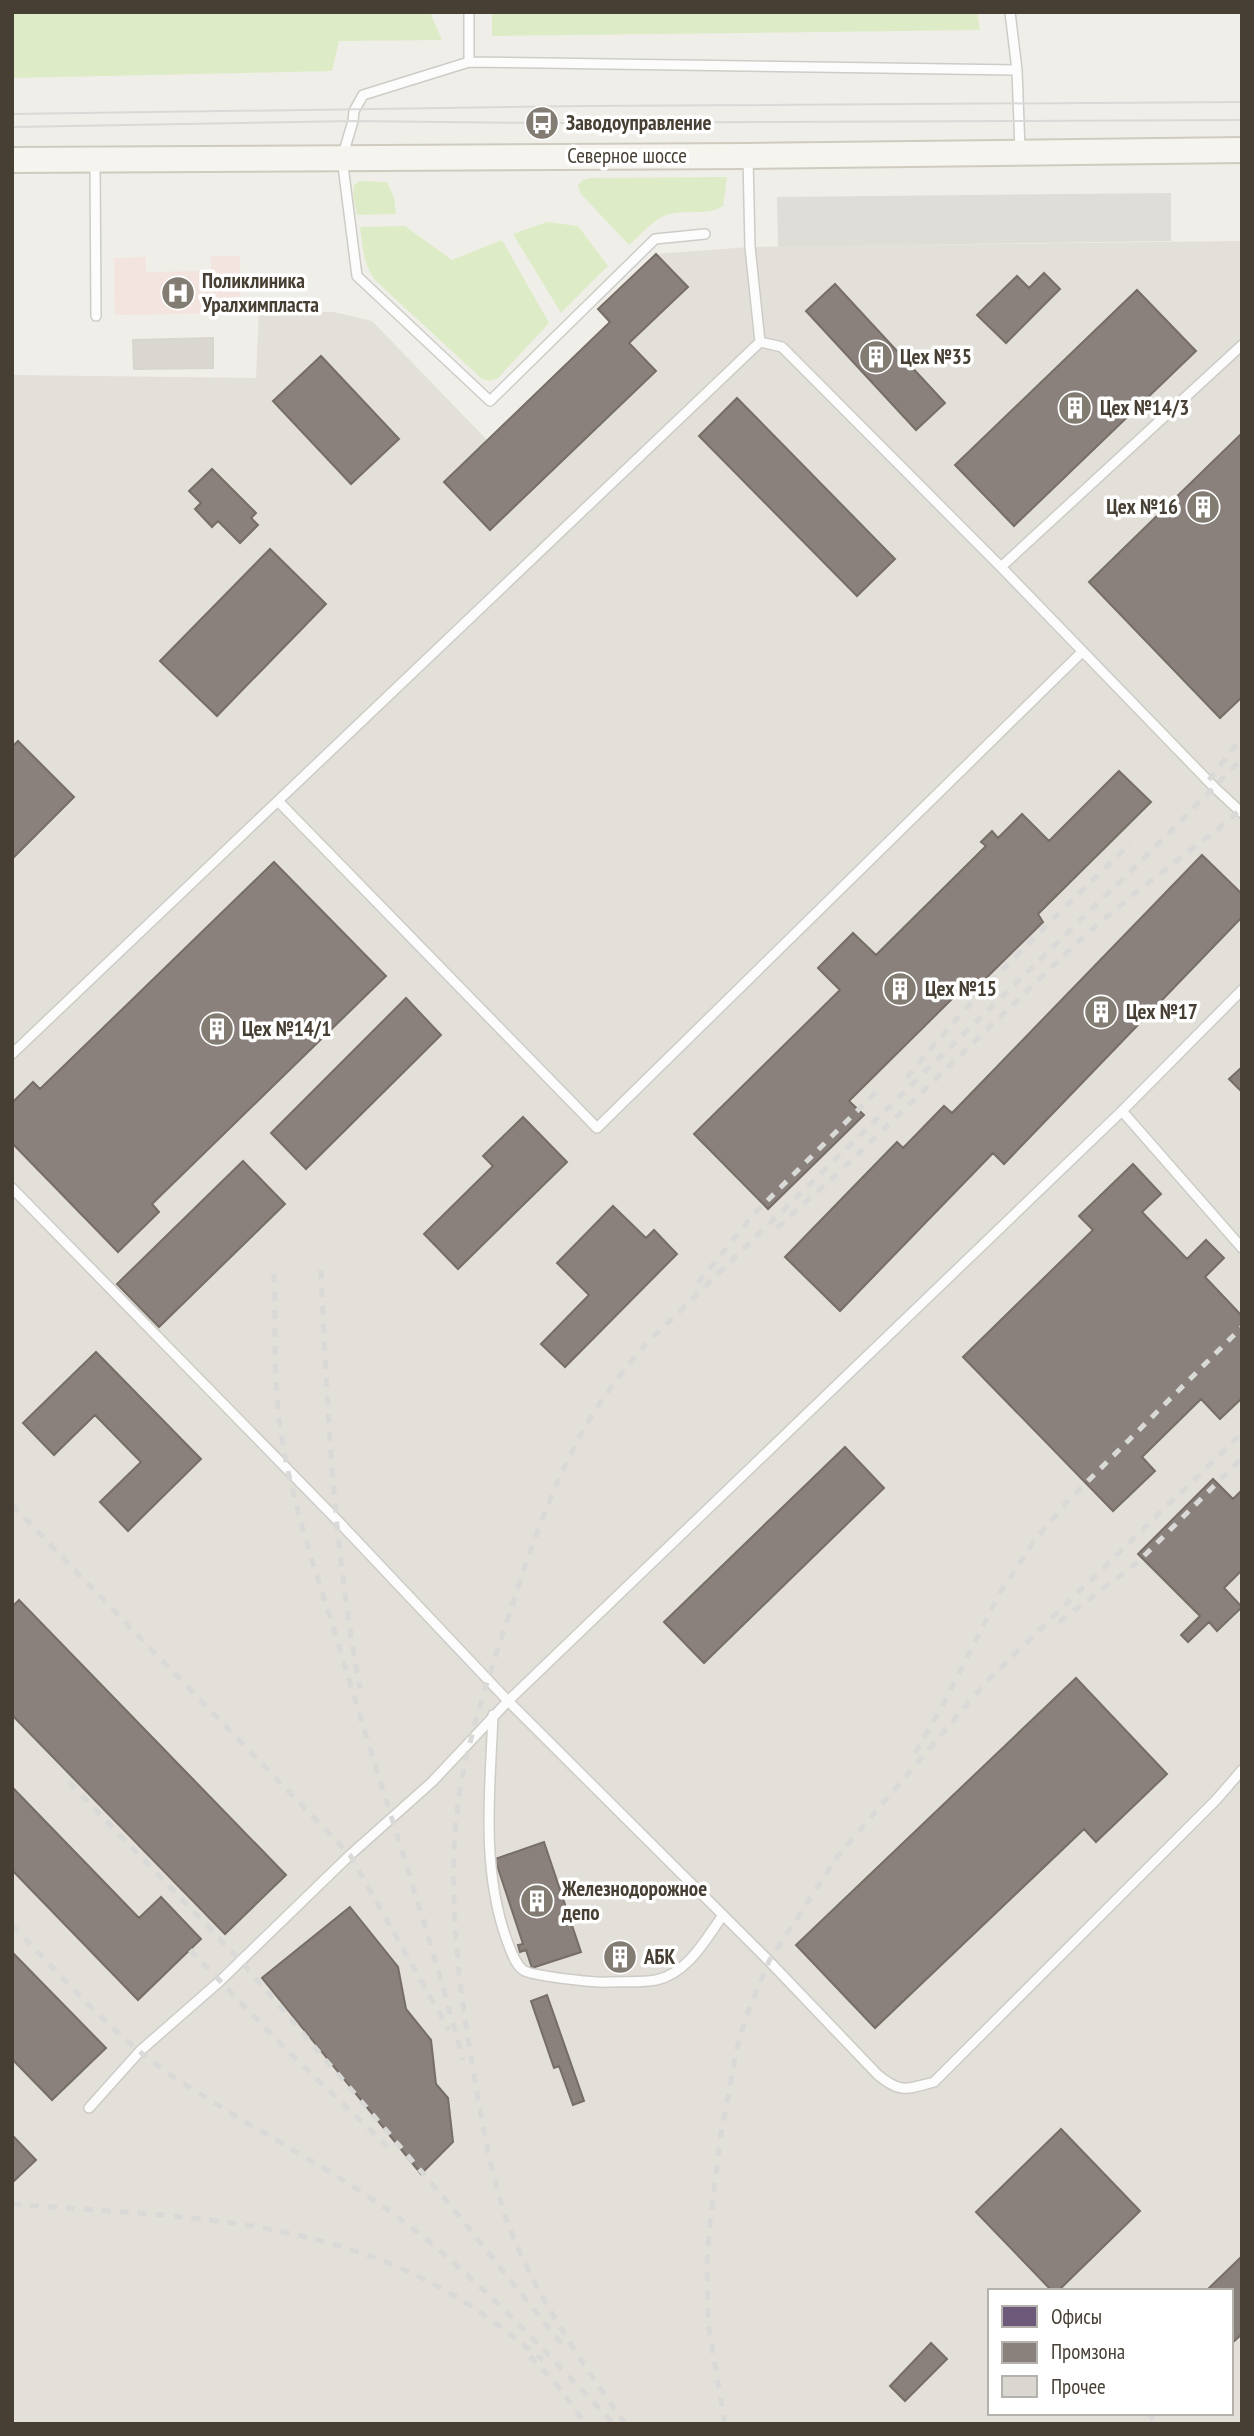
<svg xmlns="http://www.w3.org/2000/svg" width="1254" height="2436" viewBox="0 0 1254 2436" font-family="'PT Sans Narrow',sans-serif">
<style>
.industrial{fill:#e3dfd9;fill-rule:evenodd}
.medical{fill:#f3e4df}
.green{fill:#ddecc6}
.parking{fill:#dfddd8}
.offices{fill:#6d597a;stroke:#625165;stroke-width:2}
.industry{fill:#8a817c;stroke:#766d66;stroke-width:2}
.building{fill:#dad7d0;stroke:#d8d5ce;stroke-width:2}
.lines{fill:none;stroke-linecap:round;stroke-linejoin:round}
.lane-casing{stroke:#ceccc6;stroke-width:12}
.secondary-casing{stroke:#d0cbbf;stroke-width:28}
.lane{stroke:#fdfcfc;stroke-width:9}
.secondary{stroke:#f6f4ee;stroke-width:24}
.tram{stroke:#d9d9d8;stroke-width:2}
.rail{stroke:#d9d9d8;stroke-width:5;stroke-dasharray:9 9;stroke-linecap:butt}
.labels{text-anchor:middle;stroke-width:7;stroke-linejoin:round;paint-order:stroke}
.poi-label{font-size:21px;font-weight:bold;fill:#473f34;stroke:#fff;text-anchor:start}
.street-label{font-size:21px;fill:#473f34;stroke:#fff}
</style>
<rect width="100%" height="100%" fill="#f0eee8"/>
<path class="industrial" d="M 1242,241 L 1242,2424 L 12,2424 L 12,375 L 256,378 L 259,311 L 334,312 L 372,321 L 487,440 L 610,322 L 598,309 L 656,254 L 750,247 ZM 990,2291 L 1231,2291 L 1231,2413 L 990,2413 Z"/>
<path class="medical" d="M 211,256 L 240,256 L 241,313 L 115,315 L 114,258 L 146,257 L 146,272 L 211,271 Z"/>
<path class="green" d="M 12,12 L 430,12 L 442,40 L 339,41 L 332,71 L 12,78 Z
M 492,12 L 977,12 L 980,30 L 492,36 Z
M 727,177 L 723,206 C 706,217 683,208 664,216 C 652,221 640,236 629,245 L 580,193 L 578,185 L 583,180 L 591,178 Z
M 360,181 L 387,182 L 394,197 L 396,214 L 357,215 L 353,194 L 354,185 Z
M 547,222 L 578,226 L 608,266 L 561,313 L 513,234 Z
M 405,226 L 452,260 L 502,240 L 549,323 L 497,379 L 489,381 L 482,379 L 375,280 C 363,264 363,247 360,227 Z"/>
<path class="parking" d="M 1171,193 L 1171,241 L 778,247 L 777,197 Z"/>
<path class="offices" d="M 624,1943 L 633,1964 L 616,1971 L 607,1950 Z"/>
<path class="industry" d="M 656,254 L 688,287 L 629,343 L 656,371 L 490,530 L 444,482 L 610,322 L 598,309 Z
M 1044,273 L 1060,289 L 1006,343 L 977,315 L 1017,276 L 1029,288 Z
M 835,284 L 945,403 L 916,430 L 806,311 Z
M 1137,290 L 1196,351 L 1014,526 L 955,465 Z
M 321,356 L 399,439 L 351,484 L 273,401 Z
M 737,398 L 895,559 L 857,596 L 699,436 Z
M 1242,433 L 1242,697 L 1220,718 L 1089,582 Z
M 212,469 L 256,513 L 251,518 L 258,525 L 240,543 L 218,521 L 212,527 L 195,509 L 201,503 L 189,491 Z
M 270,549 L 326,604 L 217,716 L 160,661 Z
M 18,741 L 74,797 L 12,859 L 12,747 Z
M 1119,771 L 1151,802 L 1038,914 L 1043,922 L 970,994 L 964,987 L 849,1101 L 864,1115 L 768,1209 L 694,1134 L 840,990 L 818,968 L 853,933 L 876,955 L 986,846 L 981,842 L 992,831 L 998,838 L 1022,814 L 1049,841 Z
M 1202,855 L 1242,894 L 1242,917 L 1004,1164 L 993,1153 L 840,1311 L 785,1257 L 897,1142 L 903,1148 L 944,1106 L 952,1113 Z
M 274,862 L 386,976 L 152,1204 L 159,1212 L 118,1252 L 12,1143 L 12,1103 L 33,1082 L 40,1089 Z
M 406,998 L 441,1035 L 306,1169 L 271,1133 Z
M 1242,1067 L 1242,1092 L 1229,1079 Z
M 523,1117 L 567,1162 L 458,1269 L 424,1234 L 493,1166 L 483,1156 Z
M 243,1161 L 285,1204 L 159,1327 L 117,1284 Z
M 1133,1164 L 1161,1194 L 1142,1212 L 1187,1259 L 1206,1240 L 1224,1258 L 1205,1277 L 1242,1316 L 1242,1398 L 1220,1419 L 1201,1399 L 1142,1457 L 1155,1471 L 1113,1511 L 963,1357 L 1093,1230 L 1079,1216 Z
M 613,1206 L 646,1238 L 654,1230 L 677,1254 L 565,1367 L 541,1344 L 589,1295 L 557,1263 Z
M 96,1352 L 201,1459 L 128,1531 L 100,1502 L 141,1462 L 95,1415 L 54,1455 L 23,1423 Z
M 845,1447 L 884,1488 L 704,1663 L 664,1622 Z
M 1213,1479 L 1233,1499 L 1242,1490 L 1242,1570 L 1224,1588 L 1242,1607 L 1217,1631 L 1209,1622 L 1188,1642 L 1181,1635 L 1200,1616 L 1138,1554 Z
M 19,1600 L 286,1875 L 225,1934 L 12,1715 L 12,1607 Z
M 1076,1678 L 1167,1774 L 1096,1842 L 1084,1829 L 875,2028 L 796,1945 Z
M 12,1787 L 139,1918 L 161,1897 L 201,1939 L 138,2000 L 12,1870 Z
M 544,1842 L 581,1952 L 532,1968 L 526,1950 L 520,1952 L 518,1945 L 523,1944 L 495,1859 Z
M 350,1907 L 398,1967 L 406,2009 L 431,2040 L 436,2084 L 448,2098 L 453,2142 L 421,2174 L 262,1978 Z
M 12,1952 L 106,2048 L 52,2100 L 12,2059 Z
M 547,1995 L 584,2101 L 573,2105 L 559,2066 L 554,2068 L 531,2001 Z
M 1061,2129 L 1140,2211 L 1058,2291 L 1052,2291 L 976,2212 Z
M 12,2135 L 36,2160 L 12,2183 Z
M 1242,2256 L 1242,2334 L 1231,2344 L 1231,2291 L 1206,2291 Z
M 931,2343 L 947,2359 L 905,2401 L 890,2386 Z"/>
<path class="building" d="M 213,338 L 213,368 L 134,369 L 133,340 Z"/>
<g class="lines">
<g class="lane-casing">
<path id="lane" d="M 1010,12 L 1017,70 L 1020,150
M 469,62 L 469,12
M 748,158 L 750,247 L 760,342 L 782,347 L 1001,567 L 1214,787 L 1242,813
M 95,161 L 96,316
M 705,234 L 655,239 L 490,401 L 357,276 L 342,158 L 353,121 L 354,111 L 363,95 L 469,62 L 1017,70
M 1001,567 L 1242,345
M 278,801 L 597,1128 L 1082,652
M 12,1054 L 760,342
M 1122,1111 L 1242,1248
M 12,1188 L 338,1521 L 508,1701 L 769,1961 L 878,2075 C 901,2094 907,2089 934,2082 L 1216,1800 L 1242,1770
M 493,1715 C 490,1790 481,1866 506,1938 C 510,1948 514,1963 523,1970 C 531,1976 596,1983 608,1982 C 623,1981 640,1983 656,1980 C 687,1974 706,1939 723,1915
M 89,2108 L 140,2051 L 220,1981 L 350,1855 L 432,1782 L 508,1701 L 1122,1111 L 1242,990"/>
</g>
<g class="secondary-casing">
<path id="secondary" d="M 12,160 L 748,156 L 1242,150"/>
</g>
<use href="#lane" class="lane"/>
<use href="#secondary" class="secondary"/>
<path class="tram" d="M 12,114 L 586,106 L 1242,102
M 12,127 L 353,121 L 542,123 L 1242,120"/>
<path class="rail" d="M 1209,780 L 1242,737
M 907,1078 C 975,992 1053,919 1131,843
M 777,1228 L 837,1174 L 1082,938 L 1136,892 L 1218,829 L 1242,808
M 321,1270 C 327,1409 334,1551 360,1688
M 274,1274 C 276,1327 273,1382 281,1433 C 292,1505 317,1574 338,1643 C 379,1782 426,1920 463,2060
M 698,1283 L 752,1216 L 876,1092
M 12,1505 L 350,1855 L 449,2030
M 1059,1622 L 1138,1562 L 1242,1458
M 915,1753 L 945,1701 L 1000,1593 L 1032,1544 L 1065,1504 L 1242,1327
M 69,1782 L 241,1961 L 451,2206 L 564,2347
M 12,1925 C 59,1973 103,2025 157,2065 C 236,2122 326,2163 403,2221 C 481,2280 547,2354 614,2424
M 190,1950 L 287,2050 L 390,2149
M 12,2204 C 161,2216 309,2215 443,2289 C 479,2309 511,2335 543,2360
M 530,2356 L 557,2385 L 586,2424
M 1148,2413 L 1157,2424
M 625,2424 C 584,2365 542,2305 514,2239 C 494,2191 485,2139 476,2087 C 460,1994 446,1898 458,1803 C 467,1740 488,1679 508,1618 C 528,1555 552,1486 584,1429 C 601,1398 623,1371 646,1344 L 1144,858 L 1242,759
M 725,2424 L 708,2323 L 707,2263 L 709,2232 L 721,2133 L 737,2049 L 746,2017 L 769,1961 L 838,1856 L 986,1682 L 1242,1433"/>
</g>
<defs>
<g id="bus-disc" transform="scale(1.75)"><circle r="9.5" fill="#827c73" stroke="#fff"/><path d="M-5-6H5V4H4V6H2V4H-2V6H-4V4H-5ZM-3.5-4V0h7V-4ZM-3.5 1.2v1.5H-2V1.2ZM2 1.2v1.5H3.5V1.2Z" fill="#fff"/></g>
<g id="hospital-disc" transform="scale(1.75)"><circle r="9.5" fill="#827c73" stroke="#fff"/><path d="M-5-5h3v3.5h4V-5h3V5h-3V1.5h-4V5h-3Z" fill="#fff"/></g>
<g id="building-disc" transform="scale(1.75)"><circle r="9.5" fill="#827c73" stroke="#fff"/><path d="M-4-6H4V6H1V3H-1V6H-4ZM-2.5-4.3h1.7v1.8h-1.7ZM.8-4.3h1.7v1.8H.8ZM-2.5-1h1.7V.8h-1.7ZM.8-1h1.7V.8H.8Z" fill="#fff"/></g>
</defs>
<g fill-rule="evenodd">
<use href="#bus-disc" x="542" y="123"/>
<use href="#hospital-disc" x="178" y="293"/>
<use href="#building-disc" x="876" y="357"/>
<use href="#building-disc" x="1075" y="408"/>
<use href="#building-disc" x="1203" y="507"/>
<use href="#building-disc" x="900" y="989"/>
<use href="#building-disc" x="1101" y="1012"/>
<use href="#building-disc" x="217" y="1029"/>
<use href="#building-disc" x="537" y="1901"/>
<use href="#building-disc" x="620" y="1957"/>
</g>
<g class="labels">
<g class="poi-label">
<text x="566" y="130">Заводоуправление</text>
<text x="202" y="288">Поликлиника<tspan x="202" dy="24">Уралхимпласта</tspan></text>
<text x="900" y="364">Цех №35</text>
<text x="1100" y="415">Цех №14/3</text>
<text x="1178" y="514" text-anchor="end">Цех №16</text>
<text x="925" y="996">Цех №15</text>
<text x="1126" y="1019">Цех №17</text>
<text x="242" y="1036">Цех №14/1</text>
<text x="562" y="1896">Железнодорожное<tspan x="562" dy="24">депо</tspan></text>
<text x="644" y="1964">АБК</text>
</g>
<g class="street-label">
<text x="627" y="163">Северное шоссе</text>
</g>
</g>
<rect width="1254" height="2436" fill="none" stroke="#473f34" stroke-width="28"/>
<rect x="988" y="2289" width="245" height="126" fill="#ffffff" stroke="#b5b2ae" stroke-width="2"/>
<rect x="1002" y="2306" width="35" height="21" fill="#6d597a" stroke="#b5b2ae" stroke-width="2"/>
<text x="1051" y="2324" font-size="21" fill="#473f34">Офисы</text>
<rect x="1002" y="2342" width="35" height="21" fill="#8a817c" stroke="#b5b2ae" stroke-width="2"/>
<text x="1051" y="2359" font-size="21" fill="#473f34">Промзона</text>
<rect x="1002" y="2376" width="35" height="21" fill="#dad7d0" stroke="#b5b2ae" stroke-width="2"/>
<text x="1051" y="2394" font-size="21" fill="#473f34">Прочее</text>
</svg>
